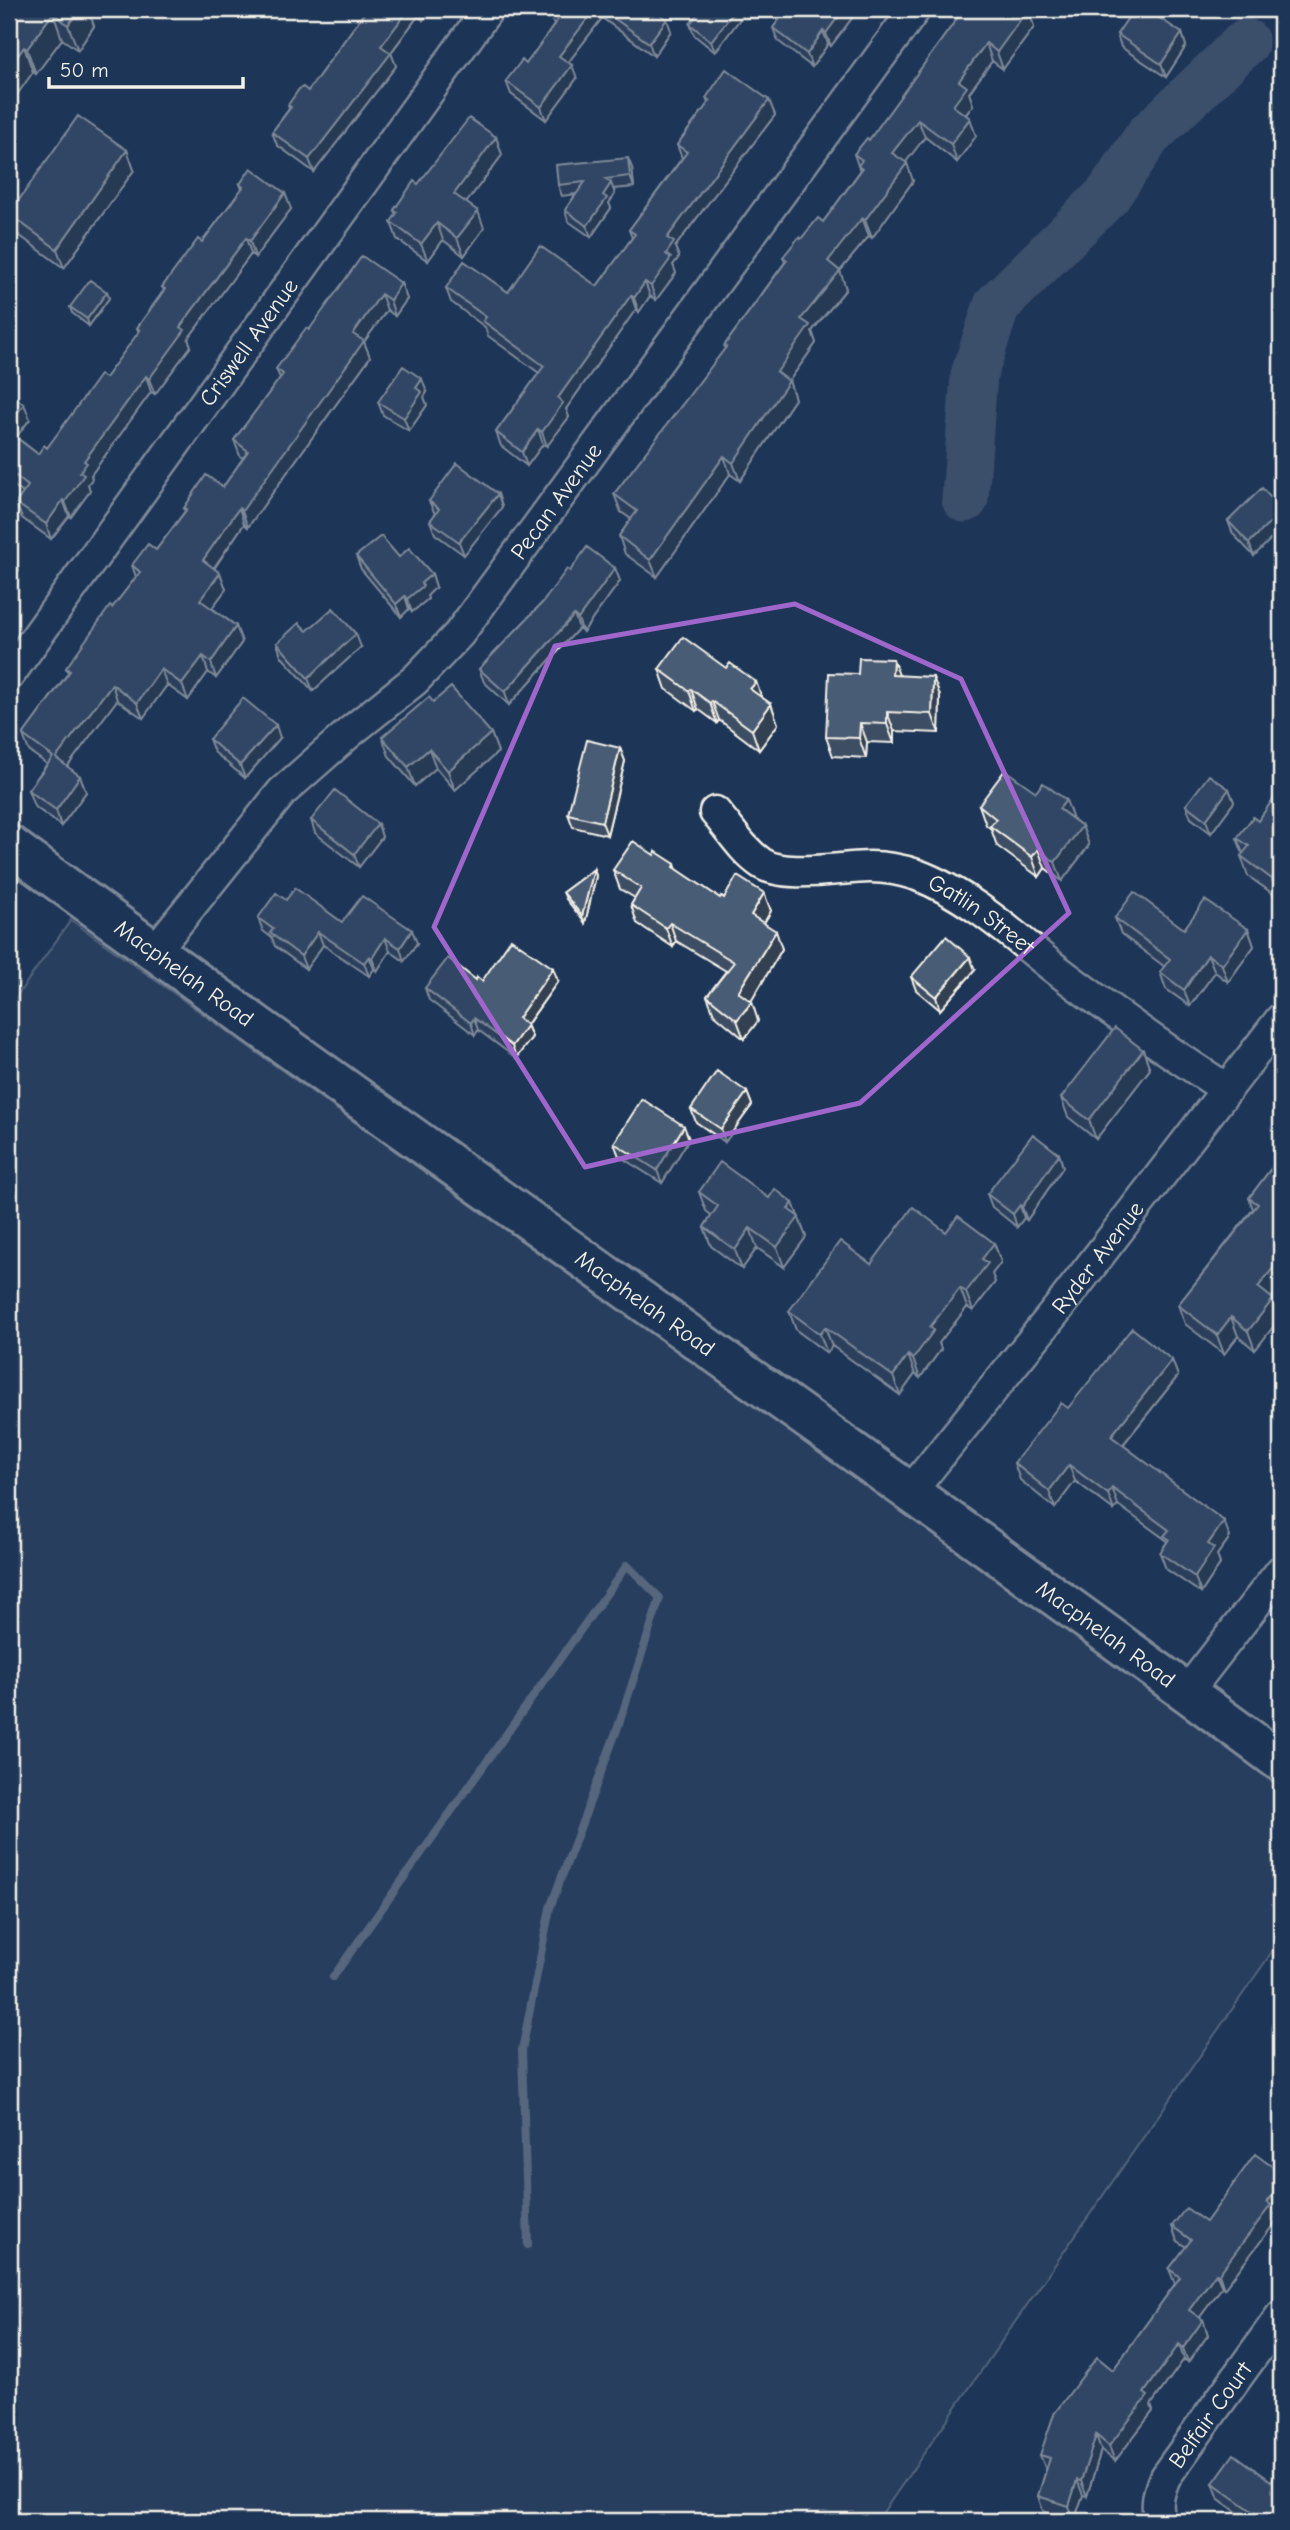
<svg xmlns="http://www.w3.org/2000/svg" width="1290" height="2530" viewBox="0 0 1290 2530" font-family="'Comic Neue',sans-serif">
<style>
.green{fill:#354a67;stroke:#949ea8;stroke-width:2}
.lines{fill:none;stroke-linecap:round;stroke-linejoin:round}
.stream{stroke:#9aa2ab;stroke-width:8}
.river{stroke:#5e6d82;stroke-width:47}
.street-casing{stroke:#f4f1e8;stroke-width:35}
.secondary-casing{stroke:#f4f1e8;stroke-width:44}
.street{stroke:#1d3557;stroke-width:30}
.secondary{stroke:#1d3557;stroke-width:38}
.wall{fill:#3e4e64;stroke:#f4f1e8;stroke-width:2}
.shaded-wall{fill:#324051;stroke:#f4f1e8;stroke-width:2}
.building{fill:#485b74;stroke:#f4f1e8;stroke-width:2}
.marked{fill:none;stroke:#9f67cb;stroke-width:5;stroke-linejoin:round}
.labels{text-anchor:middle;stroke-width:5;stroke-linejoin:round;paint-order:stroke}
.street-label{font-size:23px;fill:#f4f1e8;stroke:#1d3557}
</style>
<rect width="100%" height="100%" fill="#1d3557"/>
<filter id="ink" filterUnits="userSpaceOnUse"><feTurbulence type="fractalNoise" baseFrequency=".0143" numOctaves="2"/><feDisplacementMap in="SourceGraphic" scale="14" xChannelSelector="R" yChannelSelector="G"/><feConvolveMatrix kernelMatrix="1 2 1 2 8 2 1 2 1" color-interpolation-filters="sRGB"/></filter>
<g filter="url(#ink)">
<path class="green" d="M 71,920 L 1281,1782 L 1281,1939 L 877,2521 L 9,2521 L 9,1007 Z"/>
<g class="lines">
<path class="stream" d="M 333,1977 L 627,1565 L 660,1598 L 618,1727 L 550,1908 L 522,2050 L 528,2245"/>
<path class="river" d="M 965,499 L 974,375 L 997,305 L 1108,195 L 1148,136 L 1246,42"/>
<g class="street-casing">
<g id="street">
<path id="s1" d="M 9,675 L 488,9"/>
<path id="s2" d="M 715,812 C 730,829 742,850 761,863 C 784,879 842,867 870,867 C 886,867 902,870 917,875 C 966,893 1013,935 1053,967 C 1110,1010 1167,1052 1227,1089"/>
<path id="s3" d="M 154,952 L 282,792 L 350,732 L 415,680 L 459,634 L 915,9"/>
<path id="s4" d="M 911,1491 L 1060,1306 L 1281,1019"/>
<path d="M 1187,1692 L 1281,1571"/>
<path id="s5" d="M 1160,2521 C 1155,2505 1159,2491 1165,2477 L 1281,2316"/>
</g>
</g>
<g class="secondary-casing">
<g id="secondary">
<path id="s6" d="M 9,845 C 430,1155 861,1451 1281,1762"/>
</g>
</g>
<use href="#street" class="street"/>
<use href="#secondary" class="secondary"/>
</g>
<path class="wall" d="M 9,9 L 88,9 L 94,26 L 78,50 L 62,39 L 36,74 L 33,72 Z
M 367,9 L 430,9 L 423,20 L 418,16 L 391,53 L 396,66 L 314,172 L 277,145 L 272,132 L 289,109 L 288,105 L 308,91 Z
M 549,9 L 653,9 L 671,31 L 654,56 L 602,18 L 568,63 L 577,78 L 546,120 L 511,94 L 506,81 L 526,64 L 555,24 L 553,23 L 548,10 Z
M 701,9 L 745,9 L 746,11 L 715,52 L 694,35 L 690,24 Z
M 787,9 L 849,9 L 852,18 L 831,46 L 828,44 L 812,67 L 778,41 L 773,28 Z
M 964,9 L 1031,17 L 1034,27 L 1003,69 L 992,61 L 969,93 L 973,105 L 966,115 L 976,136 L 957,162 L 925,137 L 905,162 L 913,181 L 872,238 L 869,236 L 840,271 L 846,289 L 812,331 L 816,343 L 789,381 L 795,399 L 740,481 L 730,474 L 657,577 L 625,554 L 619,536 L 631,519 L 621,512 L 614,494 L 725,349 L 724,346 L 785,262 L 783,257 L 801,239 L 823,222 L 860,171 L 854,154 L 869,140 Z
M 1182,33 L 1186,46 L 1166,77 L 1121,47 L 1117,34 Z
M 706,98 L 769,100 L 775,115 L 675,247 L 679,257 L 673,265 L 676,273 L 656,300 L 650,296 L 639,312 L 636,309 L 566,409 L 569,417 L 547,446 L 543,444 L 527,466 L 501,446 L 496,432 L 539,373 L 488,336 L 485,327 L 451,302 L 446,288 L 508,292 L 597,286 L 632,238 L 629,230 L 682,158 L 677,145 L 708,103 Z
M 496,137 L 502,155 L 466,203 L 484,228 L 464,256 L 443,240 L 428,261 L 397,239 L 391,222 L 396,215 L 394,210 L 418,184 Z
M 127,150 L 134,170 L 64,268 L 16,233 L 9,214 Z
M 632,168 L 634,187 L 614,189 L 615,194 L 609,203 L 611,208 L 591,237 L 568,221 L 565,210 L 576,194 L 562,196 L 558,185 Z
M 240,184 L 291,209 L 255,257 L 251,254 L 188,339 L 191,346 L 155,394 L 151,392 L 91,475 L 92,479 L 88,484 L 90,491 L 71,517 L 69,516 L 51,539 L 22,518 L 16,503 L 23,493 L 9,482 L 9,393 L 30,419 L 16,437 L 38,454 L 47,448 L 105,378 L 139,333 L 137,328 L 164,290 L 162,287 L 202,242 L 242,189 Z
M 401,283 L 407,299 L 395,316 L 387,310 L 364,342 L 370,357 L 248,527 L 244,524 L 214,569 L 220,573 L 226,589 L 212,608 L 236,626 L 242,642 L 216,678 L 208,672 L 188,700 L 167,685 L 143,718 L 117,700 L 67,767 L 86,792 L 61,826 L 34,806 L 28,790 L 47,764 L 29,751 L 23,735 L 68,673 L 66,668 L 136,577 L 132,565 L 156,550 L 185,511 L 184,508 L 223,487 L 243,458 L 240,456 L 234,440 L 280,378 L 276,369 L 309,330 Z
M 107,292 L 109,298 L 89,326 L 72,313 L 70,307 Z
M 427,392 L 424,397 L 427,405 L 409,431 L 383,415 L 378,402 Z
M 498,494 L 502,507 L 464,555 L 435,534 L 430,521 L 435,514 L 429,501 Z
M 1281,509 L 1254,556 L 1233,534 L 1228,521 Z
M 356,556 L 399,557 L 432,574 L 436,587 L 427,596 L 428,599 L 412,612 L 409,609 L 401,617 L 361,569 Z
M 615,568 L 620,581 L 583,632 L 579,628 L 509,705 L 484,682 L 479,669 L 543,602 L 570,571 Z
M 307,631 L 361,647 L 313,691 L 281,656 L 277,643 Z
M 726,668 L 756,682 L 761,697 L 771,704 L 778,724 L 759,750 L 719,720 L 717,723 L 698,709 L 696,711 L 666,689 L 659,669 Z
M 899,675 L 940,696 L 939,733 L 894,731 L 894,743 L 867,742 L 866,758 L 833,756 L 826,737 Z
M 433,702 L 491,733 L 498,752 L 455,790 L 436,768 L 415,786 L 389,756 L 382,737 Z
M 280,738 L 245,778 L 214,752 L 209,739 Z
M 620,748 L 625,761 L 607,835 L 573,827 L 568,814 Z
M 1229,789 L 1234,802 L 1211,833 L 1191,818 L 1186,805 Z
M 1281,790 L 1281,895 L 1279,898 L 1248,876 L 1241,856 L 1243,854 L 1237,838 L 1258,821 Z
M 979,805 L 1073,819 L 1082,826 L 1089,845 L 1062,881 L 1045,868 L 1039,877 L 997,846 L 991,829 L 986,825 Z
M 311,820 L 378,824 L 382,837 L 359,867 L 315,833 Z
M 654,855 L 675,864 L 677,870 L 720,898 L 764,893 L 771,911 L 764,923 L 782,949 L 751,1001 L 758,1021 L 744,1039 L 714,1014 L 707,996 L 726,971 L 676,941 L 673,947 L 637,923 L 631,905 L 635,898 L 620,889 L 613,870 Z
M 594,869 L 596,876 L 585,923 L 566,899 L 563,892 Z
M 286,900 L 342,922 L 417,943 L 404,961 L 390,951 L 377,971 L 374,969 L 369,976 L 323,945 L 306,969 L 275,946 L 272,938 L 263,931 L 258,918 Z
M 1115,918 L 1184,929 L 1248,929 L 1254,946 L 1228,982 L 1215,972 L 1190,1006 L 1166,989 L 1160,972 L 1165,967 L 1121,934 Z
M 975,970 L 940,1010 L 916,990 L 911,977 Z
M 476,980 L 482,981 L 558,981 L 527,1025 L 532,1037 L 516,1058 L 478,1030 L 475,1035 L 429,1000 L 425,988 Z
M 1143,1050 L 1150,1069 L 1096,1139 L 1068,1117 L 1061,1098 Z
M 747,1092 L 752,1105 L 725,1142 L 696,1122 L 691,1109 Z
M 689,1139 L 662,1183 L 619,1156 L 614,1143 Z
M 1059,1154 L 1063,1167 L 1027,1220 L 1024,1218 L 1017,1227 L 992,1207 L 987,1194 Z
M 1270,1170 L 1272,1298 L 1280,1318 L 1255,1350 L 1238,1336 L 1224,1354 L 1185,1324 L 1178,1305 L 1253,1209 L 1249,1198 Z
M 699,1192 L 769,1198 L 793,1203 L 806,1237 L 784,1267 L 757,1248 L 742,1269 L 711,1246 L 704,1227 L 711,1215 L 706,1211 Z
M 946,1232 L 994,1243 L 1001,1262 L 992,1274 L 995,1282 L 973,1311 L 967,1307 L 939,1343 L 941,1349 L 920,1378 L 915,1374 L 900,1395 L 832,1346 L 827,1353 L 796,1330 L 789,1311 L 871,1264 Z
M 1172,1360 L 1178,1376 L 1123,1445 L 1230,1537 L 1217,1555 L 1220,1564 L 1201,1593 L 1166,1569 L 1160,1553 L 1167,1542 L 1166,1540 L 1118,1505 L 1114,1510 L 1075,1481 L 1055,1508 L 1020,1480 L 1014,1463 L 1068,1408 Z
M 1275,2214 L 1277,2220 L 1224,2289 L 1222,2287 L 1199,2318 L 1203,2320 L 1208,2335 L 1188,2362 L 1184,2359 L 1151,2405 L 1153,2411 L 1115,2461 L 1101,2450 L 1087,2496 L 1083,2495 L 1074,2521 L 1043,2511 L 1038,2496 L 1046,2470 L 1040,2455 L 1113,2370 L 1175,2284 L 1169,2269 L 1186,2247 L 1177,2241 L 1172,2226 Z
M 1271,2481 L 1281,2521 L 1249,2521 L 1219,2499 L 1213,2483 Z"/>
<path class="shaded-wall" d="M 80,9 L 88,9 L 94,26 L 78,50 L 68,25 Z
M 409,9 L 415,9 L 418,16 L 386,59 L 381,46 Z
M 419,9 L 430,9 L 423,20 Z
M 595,9 L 598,9 L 602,18 L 564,68 L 559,56 Z
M 736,9 L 745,9 L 746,11 L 715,52 L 711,41 Z
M 844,9 L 849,9 L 852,18 L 831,46 L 826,33 Z
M 1022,9 L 1036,9 L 1031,17 L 1034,27 L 1003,69 L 997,52 Z
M 53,13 L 62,39 L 36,74 L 27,49 Z
M 667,19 L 671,31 L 654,56 L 649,43 Z
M 823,31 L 828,44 L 812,67 L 807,54 Z
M 1182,33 L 1186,46 L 1166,77 L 1161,64 Z
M 986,43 L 992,61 L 969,93 L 973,105 L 959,123 L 953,106 L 959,81 Z
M 24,47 L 33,72 L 9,106 L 9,68 Z
M 391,53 L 396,66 L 314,172 L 309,159 Z
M 572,65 L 577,78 L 546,120 L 541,107 Z
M 769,100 L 775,115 L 675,247 L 679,257 L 673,265 L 676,273 L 656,300 L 651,286 L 666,254 L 667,238 Z
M 970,118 L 976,136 L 957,162 L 951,144 Z
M 918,120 L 925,137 L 899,171 L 892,153 Z
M 496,137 L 502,155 L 460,211 L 454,194 Z
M 127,150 L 134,170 L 64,268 L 57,249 Z
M 628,158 L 632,168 L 634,187 L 630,176 Z
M 907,163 L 913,181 L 872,238 L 865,220 Z
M 611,183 L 615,194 L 609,203 L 611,208 L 591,237 L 587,226 L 603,195 Z
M 285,193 L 291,209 L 255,257 L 250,241 Z
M 478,211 L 484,228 L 464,256 L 457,238 Z
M 862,218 L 869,236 L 840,271 L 846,289 L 812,331 L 816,343 L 789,381 L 795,399 L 740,481 L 733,463 L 828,261 Z
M 437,223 L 443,240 L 428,261 L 421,244 Z
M 246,238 L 251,254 L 188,339 L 191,346 L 155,394 L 149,379 L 180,327 Z
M 645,282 L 650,296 L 639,312 L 634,298 Z
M 401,283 L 407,299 L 395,316 L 390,300 Z
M 107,292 L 109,298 L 89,326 L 87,319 Z
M 381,294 L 387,310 L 364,342 L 370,357 L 248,527 L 242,511 L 353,334 Z
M 631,295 L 636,309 L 566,409 L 569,417 L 547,446 L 542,432 L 558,398 Z
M 146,376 L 151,392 L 91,475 L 92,479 L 88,484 L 90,491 L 71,517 L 65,502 L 84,461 Z
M 422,379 L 427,392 L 424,397 L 427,405 L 409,431 L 404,418 L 416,388 Z
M 24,404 L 30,419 L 11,444 L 9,439 L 9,424 Z
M 538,429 L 543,444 L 527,466 L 522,452 Z
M 724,456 L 730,474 L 657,577 L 650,560 Z
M 498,494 L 502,507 L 464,555 L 459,542 Z
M 63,500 L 69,516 L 51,539 L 46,524 Z
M 239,508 L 244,524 L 208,576 L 203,560 Z
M 1281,512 L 1281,529 L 1254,556 L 1249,543 Z
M 9,537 L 12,546 L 9,550 Z
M 15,558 L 19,570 L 9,585 L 9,566 Z
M 615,568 L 620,581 L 583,632 L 578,619 Z
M 220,573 L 226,589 L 206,616 L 200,600 Z
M 432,574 L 436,587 L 427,596 L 428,599 L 412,612 L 407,599 L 421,583 Z
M 405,596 L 409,609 L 401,617 L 396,604 Z
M 574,615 L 579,628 L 509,705 L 505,692 Z
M 236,626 L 242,642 L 216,678 L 211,662 Z
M 356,634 L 361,647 L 313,691 L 308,678 Z
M 203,656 L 208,672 L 188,700 L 182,684 Z
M 893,659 L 900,678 L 892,675 Z
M 161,669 L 167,685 L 143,718 L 137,703 Z
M 933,677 L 940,696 L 939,733 L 932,714 Z
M 756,682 L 763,701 L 750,689 Z
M 112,684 L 117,700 L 62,774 L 56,758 Z
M 691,689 L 698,709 L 696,711 L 689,691 Z
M 712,701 L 719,720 L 717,723 L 710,703 Z
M 771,704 L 778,724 L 759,750 L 752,730 Z
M 887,712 L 894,731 L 894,743 L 887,724 Z
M 860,723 L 867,742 L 866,758 L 859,738 Z
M 276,725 L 280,738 L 245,778 L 240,765 Z
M 491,733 L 498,752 L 455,790 L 448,771 Z
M 620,748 L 625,761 L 607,835 L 602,822 Z
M 429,749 L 436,768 L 415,786 L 408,767 Z
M 80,776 L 86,792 L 61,826 L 56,810 Z
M 1229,789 L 1234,802 L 1211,833 L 1206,820 Z
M 1066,800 L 1073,819 L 1059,809 Z
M 378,824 L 382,837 L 359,867 L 354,854 Z
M 1082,826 L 1089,845 L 1062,881 L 1055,862 Z
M 1038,849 L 1045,868 L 1039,877 L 1032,857 Z
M 1281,866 L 1281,895 L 1279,898 L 1272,879 Z
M 594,869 L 596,876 L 585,923 L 582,916 Z
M 764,893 L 771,911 L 757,934 L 751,915 Z
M 670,923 L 676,941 L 673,947 L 666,928 Z
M 1248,929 L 1254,946 L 1228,982 L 1222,965 Z
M 412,930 L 417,943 L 404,961 L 400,948 Z
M 776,931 L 782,949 L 746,1010 L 752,1002 L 758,1021 L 744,1039 L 737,1020 L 738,992 Z
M 318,932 L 323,945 L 306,969 L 301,956 Z
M 385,938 L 390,951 L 377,971 L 372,958 Z
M 1208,955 L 1215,972 L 1190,1006 L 1184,990 Z
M 369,956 L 374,969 L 369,976 L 364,963 Z
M 970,957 L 975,970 L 940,1010 L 936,997 Z
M 553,968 L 558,981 L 523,1030 L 518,1018 Z
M 474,1018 L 478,1030 L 475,1035 L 471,1023 Z
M 527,1025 L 532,1037 L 516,1058 L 512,1046 Z
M 1143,1050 L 1150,1069 L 1096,1139 L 1089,1120 Z
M 747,1092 L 752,1105 L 725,1142 L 721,1129 Z
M 684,1126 L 689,1139 L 662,1183 L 657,1170 Z
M 1059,1154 L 1063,1167 L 1027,1220 L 1022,1207 Z
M 793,1203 L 806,1237 L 784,1267 L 777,1247 L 788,1209 Z
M 1020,1205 L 1024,1218 L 1017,1227 L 1013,1214 Z
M 750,1228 L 757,1248 L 742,1269 L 735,1250 Z
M 994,1243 L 1001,1262 L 992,1274 L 995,1282 L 973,1311 L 966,1292 L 982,1259 Z
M 1281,1258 L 1281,1286 L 1265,1306 L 1258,1287 Z
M 960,1288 L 967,1307 L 939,1343 L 941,1349 L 920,1378 L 913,1359 L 930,1327 Z
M 1273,1299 L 1280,1318 L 1255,1350 L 1248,1331 Z
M 1231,1317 L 1238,1336 L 1224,1354 L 1217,1335 Z
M 825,1327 L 832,1346 L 827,1353 L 820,1334 Z
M 908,1355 L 915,1374 L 900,1395 L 893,1376 Z
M 1172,1360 L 1178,1376 L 1117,1452 L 1111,1436 Z
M 1069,1465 L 1075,1481 L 1055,1508 L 1049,1491 Z
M 1112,1488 L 1118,1505 L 1114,1510 L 1108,1494 Z
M 1224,1521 L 1230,1537 L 1217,1555 L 1220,1564 L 1201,1593 L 1195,1577 L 1208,1544 Z
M 1281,2183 L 1281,2205 L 1275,2214 L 1277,2220 L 1224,2289 L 1219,2274 Z
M 1216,2273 L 1222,2287 L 1194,2325 L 1189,2310 Z
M 1203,2320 L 1208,2335 L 1188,2362 L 1183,2348 Z
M 1179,2344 L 1184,2359 L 1151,2405 L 1153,2411 L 1115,2461 L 1109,2446 L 1144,2393 Z
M 1096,2435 L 1101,2450 L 1087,2496 L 1081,2481 Z
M 1077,2480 L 1083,2495 L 1074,2521 L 1069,2506 Z"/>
<path class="building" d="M 9,9 L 80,9 L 68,25 L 53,13 L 27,49 L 24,47 L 9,68 Z
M 367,9 L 409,9 L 381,46 L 391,53 L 309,159 L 272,132 L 291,107 L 288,105 L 299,89 L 303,87 L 308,91 Z
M 549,9 L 595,9 L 559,56 L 572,65 L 541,107 L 506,81 L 522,60 L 526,64 L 559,18 L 548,10 Z
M 601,9 L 653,9 L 667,19 L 649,43 Z
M 701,9 L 736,9 L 711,41 L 690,24 Z
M 787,9 L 844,9 L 826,33 L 823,31 L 807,54 L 773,28 Z
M 964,9 L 1028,9 L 997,52 L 986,43 L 959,81 L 967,87 L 953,106 L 970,118 L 951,144 L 918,120 L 892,153 L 907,163 L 865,220 L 862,218 L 828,261 L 840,271 L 801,319 L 810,325 L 777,372 L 789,381 L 733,463 L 724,456 L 650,560 L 619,536 L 637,511 L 614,494 L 726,347 L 724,346 L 787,260 L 783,257 L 799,237 L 801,239 L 818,218 L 823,222 L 862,169 L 858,166 L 862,160 L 854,154 L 867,138 L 869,140 Z
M 1134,9 L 1146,9 L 1182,33 L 1161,64 L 1117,34 Z
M 726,69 L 769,100 L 667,238 L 674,242 L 666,254 L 671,258 L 651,286 L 645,282 L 634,298 L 631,295 L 558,398 L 563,403 L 542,432 L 538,429 L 522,452 L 496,432 L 544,366 L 483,321 L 486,317 L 446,288 L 464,261 L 508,292 L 540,246 L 597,286 L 635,234 L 629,230 L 687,152 L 677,145 L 710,101 L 706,98 Z
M 78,116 L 127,150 L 57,249 L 9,214 Z
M 469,118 L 496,137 L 454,194 L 478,211 L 457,238 L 437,223 L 421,244 L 391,222 L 397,213 L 394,210 L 414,181 L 418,184 Z
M 628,158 L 630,176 L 606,179 L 611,183 L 603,195 L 607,198 L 587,226 L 565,210 L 585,182 L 558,185 L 556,165 Z
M 251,168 L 285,193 L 250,241 L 246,238 L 180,327 L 185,330 L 149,379 L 146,376 L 84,461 L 87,463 L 80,472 L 84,475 L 65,502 L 63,500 L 46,524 L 16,503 L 28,486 L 9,471 L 9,432 L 38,454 L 44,445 L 47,448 L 100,375 L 105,378 L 140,330 L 137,328 L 165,289 L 162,287 L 198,239 L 202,242 L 243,187 L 240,184 Z
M 362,256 L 401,283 L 390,300 L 381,294 L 353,334 L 364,341 L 242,511 L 239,508 L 203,560 L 220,573 L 200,600 L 236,626 L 211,662 L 203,656 L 182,684 L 161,669 L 137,703 L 112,684 L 56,758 L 80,776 L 56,810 L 28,790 L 53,757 L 23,735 L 70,671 L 66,668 L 85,641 L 110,606 L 112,608 L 140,572 L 132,565 L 148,544 L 156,550 L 187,509 L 184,508 L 206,475 L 223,487 L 248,451 L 234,440 L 283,374 L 276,369 L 306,328 L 309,330 Z
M 90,280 L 107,292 L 87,319 L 70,307 Z
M 403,366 L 422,379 L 416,388 L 422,392 L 404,418 L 378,402 Z
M 9,393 L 24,404 L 9,424 Z
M 457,463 L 498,494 L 459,542 L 430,521 L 439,509 L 429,501 Z
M 1262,488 L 1281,509 L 1281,512 L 1249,543 L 1228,521 Z
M 381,536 L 399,557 L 409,548 L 432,574 L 421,583 L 423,586 L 407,599 L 405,596 L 396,604 L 356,556 Z
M 587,547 L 615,568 L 578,619 L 574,615 L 505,692 L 479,669 L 543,602 L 567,569 L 570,571 Z
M 9,553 L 15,558 L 9,566 Z
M 333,608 L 356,634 L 308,678 L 277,643 L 299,623 L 307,631 Z
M 683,637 L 726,668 L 730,663 L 756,682 L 750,689 L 771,704 L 752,730 L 712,701 L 710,703 L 691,689 L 689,691 L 659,669 Z
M 859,658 L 893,659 L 892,675 L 933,677 L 932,714 L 887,712 L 887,724 L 860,723 L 859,738 L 826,737 L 829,673 L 858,674 Z
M 451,687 L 491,733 L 448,771 L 429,749 L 408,767 L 382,737 L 429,697 L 433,702 Z
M 243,698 L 276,725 L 240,765 L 209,739 Z
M 587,740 L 620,748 L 602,822 L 568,814 Z
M 1005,770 L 1036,792 L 1043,783 L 1066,800 L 1059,809 L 1082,826 L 1055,862 L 1038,849 L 1032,857 L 990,826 L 996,819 L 979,805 Z
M 1209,775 L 1229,789 L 1206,820 L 1186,805 Z
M 1280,789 L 1281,866 L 1272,879 L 1241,856 L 1249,846 L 1237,838 L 1253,817 L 1258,821 Z
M 335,790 L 378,824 L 354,854 L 311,820 Z
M 633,841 L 654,855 L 655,851 L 675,864 L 674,867 L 720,898 L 721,896 L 724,898 L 737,876 L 764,893 L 751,915 L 776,931 L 738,992 L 752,1002 L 737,1020 L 707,996 L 734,962 L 670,923 L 666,928 L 631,905 L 641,888 L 613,870 Z
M 594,869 L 582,916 L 563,892 Z
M 295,888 L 342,922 L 362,896 L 412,930 L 400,948 L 385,938 L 372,958 L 369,956 L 364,963 L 318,932 L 301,956 L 270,933 L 273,929 L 258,918 L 276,893 L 286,900 Z
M 1134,892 L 1184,929 L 1205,900 L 1248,929 L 1222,965 L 1208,955 L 1184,990 L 1160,972 L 1170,959 L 1115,918 Z
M 946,936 L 970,957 L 936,997 L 911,977 Z
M 511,939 L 553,968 L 518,1018 L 527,1025 L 512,1046 L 474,1018 L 471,1023 L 425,988 L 448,958 L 476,980 L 477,977 L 482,981 Z
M 1115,1028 L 1143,1050 L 1089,1120 L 1061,1098 Z
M 717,1071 L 747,1092 L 721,1129 L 691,1109 Z
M 642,1099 L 684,1126 L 657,1170 L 614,1143 Z
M 1033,1134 L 1059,1154 L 1022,1207 L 1020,1205 L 1013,1214 L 987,1194 Z
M 720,1162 L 769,1198 L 775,1189 L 793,1203 L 788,1209 L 799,1217 L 777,1247 L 750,1228 L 735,1250 L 704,1227 L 718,1206 L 699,1192 Z
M 1270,1170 L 1279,1177 L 1281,1173 L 1281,1258 L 1258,1287 L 1273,1299 L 1248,1331 L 1231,1317 L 1217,1335 L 1178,1305 L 1258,1204 L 1249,1198 Z
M 913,1207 L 946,1232 L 958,1216 L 994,1243 L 982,1259 L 988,1263 L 966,1292 L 960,1288 L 930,1327 L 934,1330 L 913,1359 L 908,1355 L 893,1376 L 825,1327 L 820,1334 L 789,1311 L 840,1241 L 871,1264 Z
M 1132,1328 L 1172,1360 L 1111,1436 L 1224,1521 L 1208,1544 L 1214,1548 L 1195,1577 L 1160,1553 L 1169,1539 L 1164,1536 L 1169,1530 L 1112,1488 L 1108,1494 L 1069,1465 L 1049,1491 L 1014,1463 L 1061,1403 L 1068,1408 Z
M 1255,2154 L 1281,2173 L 1281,2183 L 1267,2202 L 1271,2205 L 1219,2274 L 1216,2273 L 1189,2310 L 1203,2320 L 1183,2348 L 1179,2344 L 1144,2393 L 1148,2396 L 1109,2446 L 1096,2435 L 1081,2481 L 1077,2480 L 1069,2506 L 1038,2496 L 1050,2458 L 1040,2455 L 1054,2414 L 1097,2357 L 1113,2370 L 1180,2277 L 1169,2269 L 1191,2240 L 1172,2226 L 1186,2208 L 1206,2222 Z
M 1234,2454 L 1271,2481 L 1281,2468 L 1281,2521 L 1266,2521 L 1213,2483 Z"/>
</g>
<path d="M0 0H1290V2530H0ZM 795,604 L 961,679 L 1069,913 L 860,1103 L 585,1167 L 434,927 L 555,646 Z" fill="#1d3557" fill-opacity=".55" fill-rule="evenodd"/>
<path class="marked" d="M 795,604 L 961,679 L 1069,913 L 860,1103 L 585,1167 L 434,927 L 555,646 Z"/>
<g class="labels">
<g class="street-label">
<text dy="8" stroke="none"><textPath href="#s1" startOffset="410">Criswell Avenue</textPath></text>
<text dy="8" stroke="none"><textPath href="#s3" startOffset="607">Pecan Avenue</textPath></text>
<text dy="8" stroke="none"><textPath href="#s2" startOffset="303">Gatlin Street</textPath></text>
<text dy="8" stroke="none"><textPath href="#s6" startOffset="217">Macphelah Road</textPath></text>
<text dy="8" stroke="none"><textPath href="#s4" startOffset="299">Ryder Avenue</textPath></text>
<text dy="8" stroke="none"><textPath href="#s6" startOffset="784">Macphelah Road</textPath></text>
<text dy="8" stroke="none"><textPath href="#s6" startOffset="1351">Macphelah Road</textPath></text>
<text dy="8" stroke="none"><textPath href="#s5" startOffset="122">Belfair Court</textPath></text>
</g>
</g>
<rect width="1290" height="2530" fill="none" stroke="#1d3557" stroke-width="35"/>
<rect x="18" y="18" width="1255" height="2495" fill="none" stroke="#f4f1e8" stroke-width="2.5" filter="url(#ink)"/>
<path d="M49 77v10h194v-10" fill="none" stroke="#f4f1e8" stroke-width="3.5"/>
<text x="60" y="77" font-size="21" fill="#f4f1e8" stroke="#1d3557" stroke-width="5" paint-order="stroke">50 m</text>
</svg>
